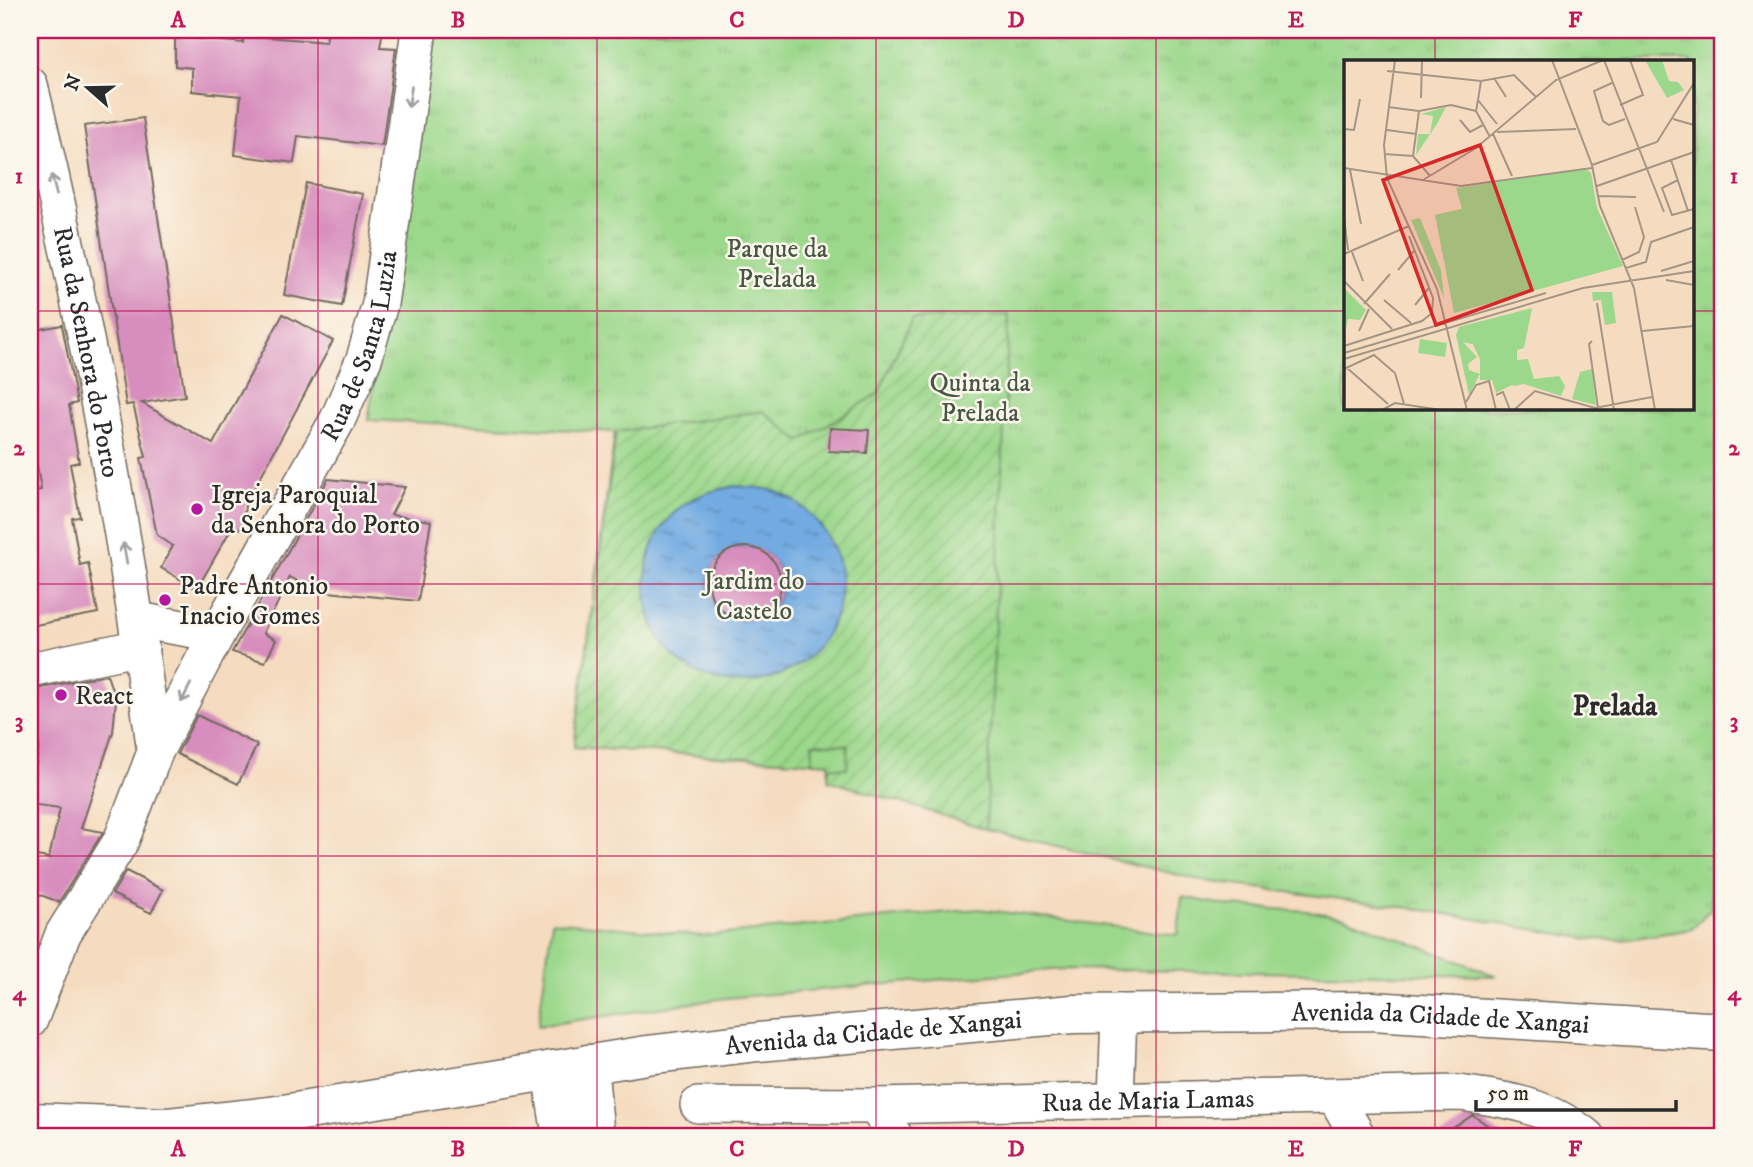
<svg xmlns="http://www.w3.org/2000/svg" width="1753" height="1167" viewBox="0 0 1753 1167" font-family="'IM FELL DW Pica',serif">
<style>
.grass{fill:#9cd88c;stroke:#64825c;stroke-width:2}
.park{fill:url(#park-tufts);stroke:#64825c;stroke-width:2;fill-rule:evenodd}
.garden{fill:url(#garden-furrows);stroke:#64825c;stroke-width:2}
.water{fill:url(#water-ripples);stroke:#4e6b86;stroke-width:2;fill-rule:evenodd}
.building{fill:#d78dbd}
.lines{fill:none;stroke-linecap:round;stroke-linejoin:round}
.minor-casing{stroke:#72695f;stroke-width:38}
.major-casing{stroke:#72695f;stroke-width:41}
.minor{stroke:#fff;stroke-width:35}
.major{stroke:#fff;stroke-width:38}
.oneway{stroke:#a0a0a0}
.grid{fill:none;stroke:#c2185b;stroke-width:2;stroke-opacity:0.55}
.poi-dot{fill:#b5179e;stroke:#fbf7ec;stroke-width:2.5}
.labels{text-anchor:middle;stroke-width:5;stroke-linejoin:round;paint-order:stroke}
.park-label{font-size:26px;fill:#475643;stroke:#fbf7ec}
.street-label{font-size:26px;fill:#2b2b2b;stroke:#fbf7ec}
.poi-label{font-size:26px;fill:#2b2b2b;stroke:#fbf7ec;text-anchor:start}
.neighbourhood-label{font-size:28px;font-weight:bold;fill:#2b2b2b;stroke:#fbf7ec}
.inset-road{fill:none;stroke:#a49584;stroke-width:2}
.view{fill:#d62828;fill-opacity:0.15;stroke:#d62828;stroke-width:3.5}
.inset-edge{fill:none;stroke:#2b2b2b;stroke-width:3.5}
.neatline{fill:none;stroke:#c2185b;stroke-width:2.5}
.grid-label{font-size:23px;text-anchor:middle;font-weight:bold;fill:#c2185b}
</style>
<defs>
<pattern id="park-tufts" width="24" height="20" patternUnits="userSpaceOnUse" patternTransform="scale(1.75)"><rect width="24" height="20" fill="#9cd88c"/><path d="M3 7l-1-3M5 7V3M7 7l1-3M15 17l-1-3M17 17v-4M19 17l1-3" fill="none" stroke="#87ba79"/></pattern>
<pattern id="garden-furrows" width="10" height="10" patternUnits="userSpaceOnUse" patternTransform="scale(1.75)"><rect width="10" height="10" fill="#9cd88c"/><path d="M-1 1l2-2M0 10L10 0M9 11l2-2" fill="none" stroke="#87ba79"/></pattern>
<pattern id="water-ripples" width="26" height="14" patternUnits="userSpaceOnUse" patternTransform="scale(1.75)"><rect width="26" height="14" fill="#72abe2"/><path d="M2 4q2-2 4 0t4 0M15 11q2-2 4 0t4 0" fill="none" stroke="#5e8bb7"/></pattern>
</defs>
<rect width="100%" height="100%" fill="#fbf7ec"/>
<filter id="ink" filterUnits="userSpaceOnUse"><feTurbulence type="fractalNoise" baseFrequency=".0143" numOctaves="2"/><feDisplacementMap in="SourceGraphic" scale="14" xChannelSelector="R" yChannelSelector="G"/><feConvolveMatrix kernelMatrix="1 2 1 2 8 2 1 2 1" color-interpolation-filters="sRGB"/></filter>
<filter id="wash" filterUnits="userSpaceOnUse"><feTurbulence type="fractalNoise" baseFrequency=".00686" numOctaves="4" result="noise"/><feDisplacementMap in="SourceGraphic" scale="28" xChannelSelector="R" yChannelSelector="G"/><feGaussianBlur stdDeviation="1.57" result="paint"/><feColorMatrix in="noise" values="0 0 0 0 0 0 0 0 0 0 0 0 0 0 0 0 0 1.4 0 .05"/><feComposite in="paint" operator="in"/></filter>
<g filter="url(#wash)">
<rect width="100%" height="100%" fill="#f5dcc0"/>
<path class="grass" d="M 1182,897 L 1229,906 L 1307,911 L 1344,917 L 1497,976 L 1063,969 L 726,998 L 538,1026 L 552,921 L 703,936 L 979,909 L 1178,935 Z"/>
<path class="park" d="M 434,30 L 1723,30 L 1723,729 L 1712,907 L 1692,929 L 1623,940 L 1589,939 L 1418,909 L 1204,881 L 986,829 L 841,782 L 828,780 L 829,763 L 574,747 L 615,432 L 368,420 ZM 1345,61 L 1692,61 L 1692,408 L 1345,408 Z"/>
<path class="garden" d="M 1009,315 L 986,829 L 828,780 L 829,767 L 847,768 L 848,745 L 813,743 L 812,762 L 574,747 L 616,432 L 763,411 L 800,441 L 878,394 L 912,319 Z"/>
<path class="water" d="M 734,486 C 745,487 756,487 766,489 C 783,492 799,503 811,515 C 883,588 814,702 716,680 C 690,674 664,653 654,627 C 634,579 650,514 704,494 C 713,490 724,489 734,486 ZM 739,547 C 799,546 791,626 740,619 C 729,617 720,611 714,601 C 700,577 716,554 739,547 Z"/>
<g id="blocks">
<path class="building" d="M 328,30 L 383,30 L 380,47 L 396,48 L 382,146 L 298,136 L 294,163 L 235,155 L 241,96 L 192,91 L 192,68 L 175,66 L 175,36 L 243,43 L 244,35 L 326,42 Z
M 143,118 L 185,396 L 142,403 L 213,444 L 283,314 L 333,341 L 245,506 L 243,528 L 231,529 L 197,589 L 161,568 L 173,546 L 157,535 L 141,458 L 146,457 L 133,404 L 126,405 L 84,126 Z
M 306,183 L 363,194 L 342,306 L 284,295 Z
M 62,325 L 77,403 L 69,405 L 79,462 L 70,464 L 80,517 L 72,518 L 80,565 L 88,563 L 98,613 L 30,626 L 30,492 L 41,490 L 30,424 L 30,331 Z
M 830,428 L 869,430 L 867,453 L 829,451 Z
M 328,479 L 405,487 L 391,515 L 431,521 L 418,601 L 318,591 L 290,577 L 263,633 L 276,640 L 265,662 L 232,652 Z
M709 583a36 36 0 1 1 72 0a36 36 0 1 1-72 0Z
M 107,675 L 116,701 L 113,732 L 81,828 L 103,832 L 59,902 L 30,891 L 30,855 L 49,858 L 60,808 L 30,804 L 39,745 L 30,747 L 30,690 Z
M 197,715 L 257,745 L 238,784 L 177,754 Z
M 126,871 L 163,890 L 151,913 L 112,894 Z
M 1473,1115 L 1504,1137 L 1439,1137 Z"/>
</g>
</g>
<g filter="url(#ink)">
<use href="#blocks" fill-opacity="0" stroke="#72695f" stroke-width="2"/>
<g class="lines">
<g class="minor-casing">
<g id="minor">
<path id="s1" d="M 30,85 C 83,305 125,528 155,752"/>
<path d="M 137,620 L 217,634"/>
<path d="M 30,670 L 141,647"/>
<path id="s2" d="M 30,1020 L 63,934 L 121,841 L 155,752 L 217,634 L 337,421 L 364,359 L 380,304 L 419,30"/>
<path d="M 1335,1097 L 1358,1137"/>
<path d="M 1116,1100 L 1119,1012"/>
<path id="s3" d="M 698,1105 L 876,1106 L 1459,1093 C 1507,1099 1549,1106 1587,1137"/>
<path d="M 876,1106 L 895,1137"/>
</g>
</g>
<g class="major-casing">
<g id="major">
<path d="M 588,1064 L 595,1137"/>
<path d="M 551,1070 L 562,1137"/>
<path id="s4" d="M 30,1122 L 168,1127 L 271,1116 L 647,1055 L 758,1042 L 1073,1014 L 1372,1011 L 1723,1032"/>
</g>
</g>
<use href="#minor" class="minor"/>
<use href="#major" class="major"/>
</g>
<defs><path id="oneway-shaft" d="M-6 0H5M1.5-3L5.5 0L1.5 3" fill="none" stroke-width="1.6" stroke-linecap="round" stroke-linejoin="round" transform="scale(1.75)"/></defs>
<g class="oneway">
<use href="#oneway-shaft" transform="translate(410 97) rotate(98)"/>
<use href="#oneway-shaft" transform="translate(54 185) rotate(-104)"/>
<use href="#oneway-shaft" transform="translate(125 553) rotate(-100)"/>
<use href="#oneway-shaft" transform="translate(186 693) rotate(117)"/>
</g>
</g>
<path class="grid" d="M 318,30 L 318,1137M 597,30 L 597,1137M 876,30 L 876,1137M 1156,30 L 1156,1137M 1435,30 L 1435,61M 30,311 L 1345,311M 1692,311 L 1723,311M 1435,408 L 1435,1137M 30,584 L 1723,584M 30,856 L 1723,856"/>
<g class="poi-dot">
<circle cx="197" cy="509" r="7"/>
<circle cx="165" cy="600" r="7"/>
<circle cx="61" cy="695" r="7"/>
</g>
<g class="labels">
<g class="park-label">
<text x="777" y="257">Parque da<tspan x="777" dy="30">Prelada</tspan></text>
<text x="980" y="391">Quinta da<tspan x="980" dy="30">Prelada</tspan></text>
<text x="754" y="589">Jardim do<tspan x="754" dy="30">Castelo</tspan></text>
</g>
<g class="street-label">
<text dy="9" stroke="none"><textPath href="#s2" startOffset="754">Rua de Santa Luzia</textPath></text>
<text dy="9" stroke="none"><textPath href="#s1" startOffset="273">Rua da Senhora do Porto</textPath></text>
<text dy="9" stroke="none"><textPath href="#s4" startOffset="1418">Avenida da Cidade de Xangai</textPath></text>
<text dy="9" stroke="none"><textPath href="#s4" startOffset="850">Avenida da Cidade de Xangai</textPath></text>
<text dy="9" stroke="none"><textPath href="#s3" startOffset="450">Rua de Maria Lamas</textPath></text>
</g>
<g class="poi-label">
<text x="211" y="503">Igreja Paroquial<tspan x="211" dy="30">da Senhora do Porto</tspan></text>
<text x="179" y="594">Padre Antonio<tspan x="179" dy="30">Inacio Gomes</tspan></text>
<text x="75" y="704">React</text>
</g>
<g class="neighbourhood-label">
<text x="1615" y="715">Prelada</text>
</g>
</g>
<g transform="translate(1344 60)">
<rect width="350" height="350" fill="#f5dcc0"/>
<path d="M 102,47 L 93,64 L 72,95 L 74,74 L 86,74 L 89,56 L 77,54 ZM 76,158 L 97,210 L 100,238 L 67,160 ZM 248,232 L 268,232 L 272,263 L 261,265 L 257,240 L 249,241 ZM 188,248 L 180,288 L 173,290 L 173,300 L 184,299 L 190,319 L 215,316 L 221,326 L 217,336 L 180,324 L 170,326 L 137,301 L 129,284 L 119,282 L 133,297 L 124,304 L 125,310 L 136,314 L 125,335 L 112,275 L 115,267 ZM 76,279 L 103,283 L 101,297 L 74,293 ZM 248,309 L 252,345 L 228,339 L 236,312 Z" fill="#9cd88c"/>
<path d="M 318,0 L 325,21 L 334,22 L 340,30 L 323,38 L 302,2 ZM 241,108 L 247,113 L 253,148 L 279,206 L 110,253 L 91,155 L 118,149 L 112,128 ZM 0,228 L 22,250 L 16,260 L 4,259 L 2,268 ZM 151,258 L 172,323 L 152,333 L 148,320 L 136,320 L 136,299 L 129,284 L 118,282 L 115,267 Z" fill="#9cd88c"/>
<path d="M 118,149 L 123,164 L 137,170 L 140,178 L 97,191 L 99,177 L 91,155 ZM 163,293 L 167,308 L 153,313 L 149,308 L 143,310 L 138,302 Z" fill="#9cd88c"/>
<path class="inset-road" d="M 51,0 L 40,85 L 43,118 L 93,229 L 123,350M 208,0 L 248,105 L 256,146 L 290,228 L 311,350M 260,0 L 320,152M 43,11 L 137,21 L 170,15 L 192,37M 150,18 L 162,37M 137,21 L 134,40 L 153,64M 268,23 L 250,31 L 259,61 L 265,65 L 281,59M 77,38 L 78,0M 134,40 L 132,51 L 146,77M 276,45 L 299,35 L 286,0M 44,47 L 75,51 L 107,45 L 132,51M 329,59 L 350,65M 116,60 L 126,72 L 139,65M 0,69 L 10,70 L 16,39M 43,70 L 72,74M 153,72 L 232,69M 149,74 L 168,116M 40,94 L 69,96 L 75,51M 69,96 L 86,116M 327,100 L 344,151M 248,105 L 313,82 L 350,23M 0,108 L 117,126 L 248,108M 6,110 L 17,164M 79,120 L 132,88 L 212,20 L 259,0M 334,120 L 318,128 L 328,155 L 350,149M 253,126 L 350,92M 254,136 L 292,137M 0,157 L 4,190M 8,192 L 19,221M 0,194 L 65,166M 278,200 L 295,192 L 300,177 L 291,147M 282,208 L 302,202 L 307,182 L 350,167M 54,210 L 70,191M 317,211 L 350,201M 322,220 L 350,225M 0,221 L 48,269M 40,240 L 67,263M 253,243 L 270,350M 20,244 L 46,214M 71,245 L 85,228M 15,271 L 25,249M 298,271 L 350,266M 248,281 L 245,284 L 254,348M 0,286 L 78,261 L 88,253 L 89,238 L 65,176M 0,293 L 202,233M 0,299 L 239,228 L 350,211M 2,307 L 44,344M 0,309 L 30,295 L 51,313 L 60,344M 152,335 L 159,332 L 166,350M 122,342 L 132,325 L 145,321 L 152,350M 38,350 L 51,343 L 97,350M 170,350 L 191,331 L 251,348 L 308,337"/>
<path class="view" d="M 136,85 L 188,230 L 92,265 L 39,120 Z"/>
<rect width="350" height="350" class="inset-edge"/>
</g>
<rect width="1753" height="1167" fill="none" stroke="#fbf7ec" stroke-width="77"/>
<g transform="translate(88 88) rotate(290)" stroke="#fbf7ec" stroke-width="5" paint-order="stroke">
<path d="M0-5L12 26L0 18L-12 26Z" fill="#2b2b2b"/>
<text y="-10" font-size="19" font-weight="bold" text-anchor="middle" fill="#2b2b2b">N</text>
</g>
<path d="M1476 1100v10h200v-10" fill="none" stroke="#2b2b2b" stroke-width="3.5"/>
<text x="1487" y="1100" font-size="21" fill="#2b2b2b" stroke="#fbf7ec" stroke-width="5" paint-order="stroke">50 m</text>
<rect x="38" y="38" width="1676" height="1090" class="neatline"/>
<g class="grid-label">
<text x="178" y="27">A</text>
<text x="458" y="27">B</text>
<text x="737" y="27">C</text>
<text x="1016" y="27">D</text>
<text x="1296" y="27">E</text>
<text x="1575" y="27">F</text>
<text x="19" y="183">1</text>
<text x="1734" y="183">1</text>
<text x="19" y="455">2</text>
<text x="1734" y="455">2</text>
<text x="19" y="728">3</text>
<text x="1734" y="728">3</text>
<text x="19" y="1000">4</text>
<text x="1734" y="1000">4</text>
<text x="178" y="1156">A</text>
<text x="458" y="1156">B</text>
<text x="737" y="1156">C</text>
<text x="1016" y="1156">D</text>
<text x="1296" y="1156">E</text>
<text x="1575" y="1156">F</text>
</g>
</svg>
